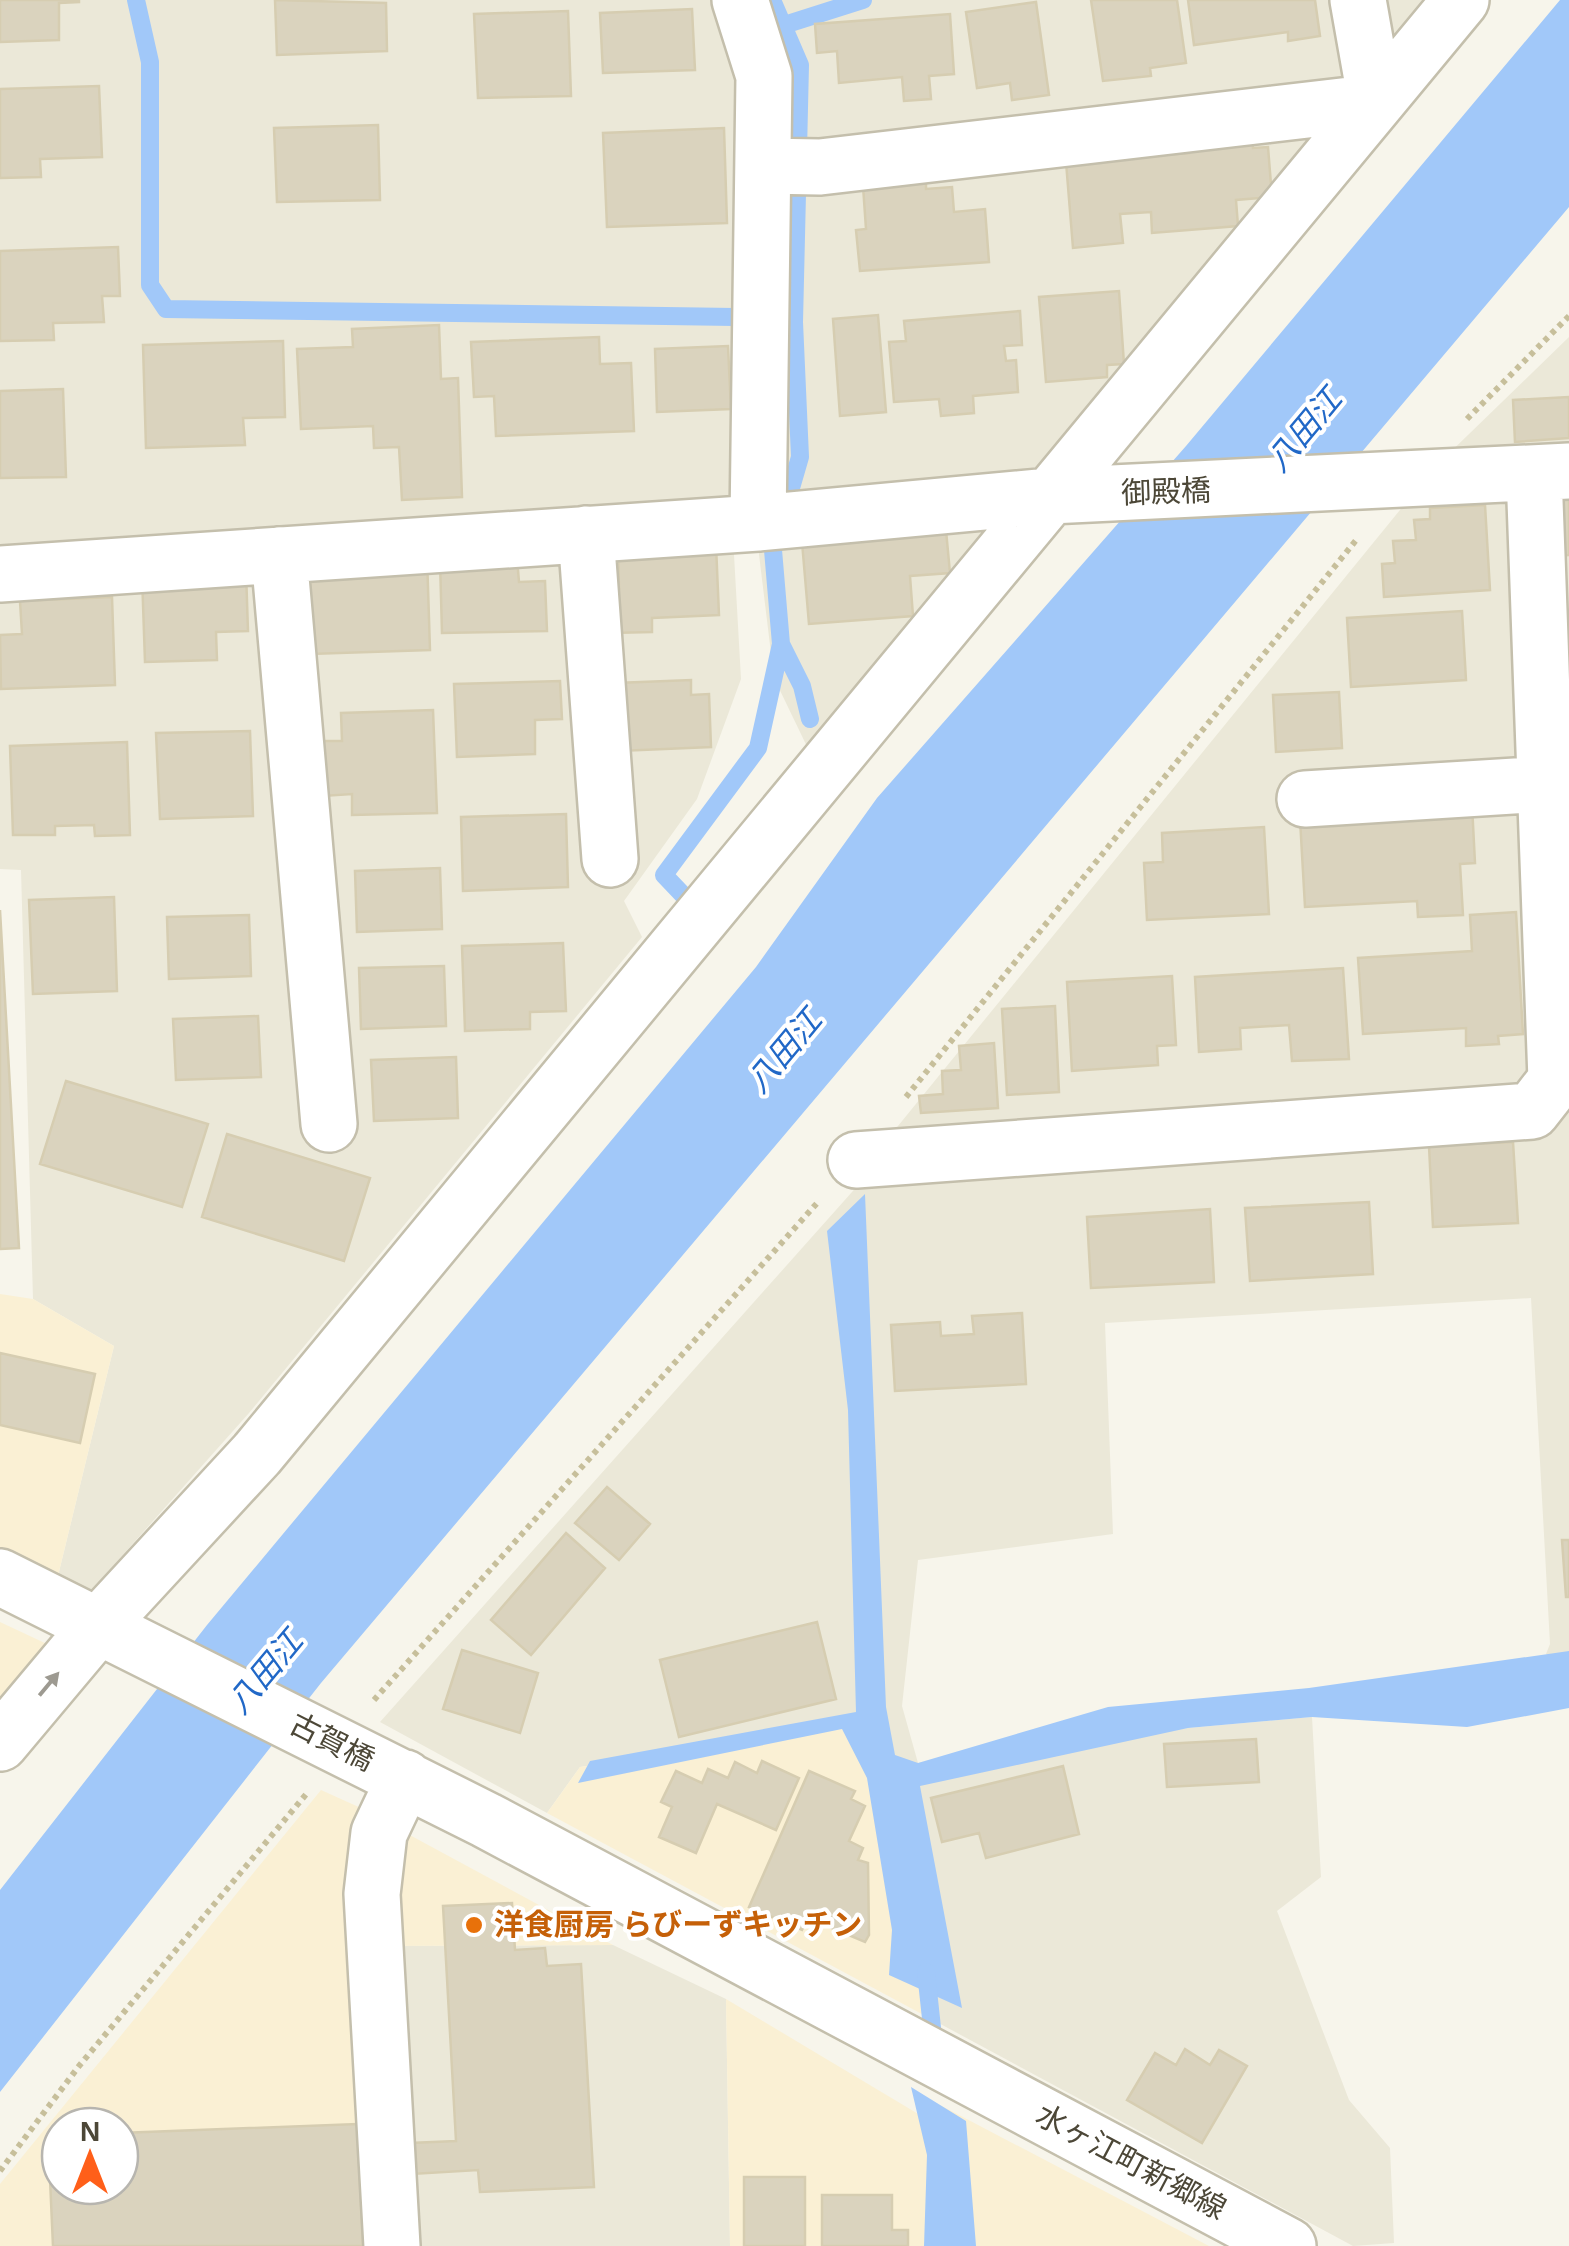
<svg xmlns="http://www.w3.org/2000/svg" width="1569" height="2246" viewBox="0 0 1569 2246" font-family="Helvetica,'Noto Sans JP',sans-serif">
<style>
.residential{fill:#ebe8d8}
.commercial{fill:#faf0d4;fill-rule:evenodd}
.water{fill:#a1c8f9}
.lines{fill:none;stroke-linecap:round;stroke-linejoin:round}
.stream{stroke:#a1c8f9;stroke-width:18}
.building{fill:#dad3be;stroke:#d6cdb1;stroke-width:2.5}
.minor-casing{stroke:#c4bfac;stroke-width:60}
.path{stroke:#c7bf9b;stroke-width:6;stroke-dasharray:5 5;stroke-linecap:butt}
.minor{stroke:#fff;stroke-width:55}
.oneway{fill:#9d9a91}
.food-dot{fill:#e8710a;stroke:#fff;stroke-width:4}
.labels{text-anchor:middle;stroke-width:8;stroke-linejoin:round;paint-order:stroke}
.street-label{font-size:30px;fill:#4c4737;stroke:#fff}
.food-label{font-size:30px;font-weight:bold;fill:#c56008;stroke:#fff;text-anchor:start}
.water-label{font-size:32px;font-style:italic;fill:#2168c7;stroke:#fff}
</style>
<rect width="100%" height="100%" fill="#f7f5eb"/>
<path class="residential" d="M 0,0 L 1447,0 L 813,759 L 774,678 L 757,538 L 733,537 L 741,679 L 697,799 L 624,901 L 642,937 L 249,1413 L 89,1593 L 57,1580 L 114,1346 L 33,1299 L 21,870 L 0,869 Z
M 1569,337 L 1569,1673 L 1546,1654 L 1550,1644 L 1531,1298 L 1105,1323 L 1113,1534 L 918,1560 L 902,1706 L 918,1763 L 1188,1728 L 1312,1717 L 1321,1877 L 1277,1911 L 1349,2100 L 1390,2148 L 1394,2243 L 1353,2246 L 933,2020 L 864,1723 L 580,1767 L 547,1813 L 380,1722 L 860,1183 L 889,1137 L 1435,467 Z
M 613,1945 L 726,1999 L 730,2246 L 402,2246 L 386,1946 Z"/>
<path class="commercial" d="M 0,1294 L 33,1299 L 114,1346 L 57,1580 L 0,1552 Z
M 0,1622 L 64,1652 L 0,1731 Z
M 865,1723 L 933,2020 L 547,1813 L 580,1767 Z
M 321,1790 L 372,1813 L 382,2246 L 0,2246 L 0,2184 ZM 60,2126 L 120,2126 L 120,2186 L 60,2186 Z
M 406,1833 L 613,1945 L 386,1946 Z
M 726,1999 L 940,2127 L 940,2105 L 1209,2246 L 730,2246 Z"/>
<path class="water" d="M 1560,0 L 1569,0 L 1569,207 L 321,1683 L 0,2092 L 0,1890 L 207,1625 L 756,967 L 877,798 L 1186,446 Z
M 865,1194 L 886,1707 L 895,1755 L 918,1763 L 1108,1707 L 1309,1688 L 1569,1651 L 1569,1708 L 1467,1727 L 1312,1717 L 1188,1728 L 920,1786 L 962,2008 L 889,1975 L 892,1930 L 867,1778 L 842,1729 L 578,1783 L 590,1761 L 856,1712 L 848,1410 L 827,1231 Z
M 911,2087 L 966,2121 L 976,2246 L 924,2246 L 927,2155 Z"/>
<g class="lines">
<path class="stream" d="M 136,0 L 150,62 L 150,285 L 166,309 L 735,317
M 781,26 L 863,0
M 781,644 L 802,686 L 810,719
M 684,896 L 664,875 L 758,748 L 781,644 L 773,550 L 800,457 L 794,322 L 800,65 L 772,0
M 926,1972 L 934,2046"/>
</g>
<path class="building" d="M 0,0 L 79,0 L 79,2 L 59,3 L 59,40 L 0,42 Z
M 275,0 L 386,3 L 387,51 L 277,55 Z
M 1091,0 L 1177,0 L 1186,63 L 1150,68 L 1151,76 L 1103,81 Z
M 1188,0 L 1315,0 L 1320,36 L 1288,41 L 1288,32 L 1194,45 Z
M 1036,2 L 1049,95 L 1012,100 L 1010,83 L 977,88 L 966,12 Z
M 692,9 L 695,70 L 603,73 L 600,13 Z
M 568,11 L 571,96 L 478,98 L 474,14 Z
M 950,14 L 954,74 L 929,76 L 931,99 L 904,101 L 902,77 L 839,83 L 837,51 L 817,53 L 815,24 Z
M 99,86 L 102,157 L 40,159 L 41,177 L 0,178 L 0,89 Z
M 378,125 L 380,200 L 277,202 L 274,128 Z
M 724,128 L 727,223 L 607,227 L 603,133 Z
M 1252,139 L 1253,148 L 1268,147 L 1272,197 L 1236,200 L 1238,226 L 1152,233 L 1151,212 L 1120,214 L 1123,243 L 1073,248 L 1066,162 L 1189,153 L 1188,144 Z
M 926,180 L 926,189 L 952,187 L 954,212 L 985,209 L 989,262 L 860,271 L 856,230 L 866,229 L 863,186 Z
M 118,247 L 120,296 L 102,296 L 104,322 L 53,323 L 54,340 L 0,341 L 0,251 Z
M 1119,291 L 1124,364 L 1107,365 L 1107,377 L 1046,382 L 1039,297 Z
M 1020,311 L 1022,345 L 1004,346 L 1006,361 L 1016,360 L 1018,392 L 973,396 L 974,413 L 941,416 L 939,399 L 894,402 L 889,342 L 906,341 L 904,321 Z
M 878,315 L 886,412 L 840,416 L 833,319 Z
M 439,325 L 441,379 L 458,378 L 462,497 L 402,500 L 399,447 L 374,448 L 373,426 L 301,429 L 297,349 L 353,347 L 352,329 Z
M 599,337 L 600,364 L 631,363 L 634,431 L 496,436 L 494,396 L 474,397 L 471,342 Z
M 283,341 L 285,417 L 243,418 L 245,445 L 146,448 L 143,345 Z
M 728,346 L 731,409 L 657,412 L 655,349 Z
M 63,389 L 66,477 L 0,478 L 0,391 Z
M 1569,397 L 1569,438 L 1515,442 L 1513,400 Z
M 1569,494 L 1569,555 L 1557,556 L 1554,495 Z
M 1485,505 L 1490,590 L 1384,597 L 1382,564 L 1395,563 L 1393,541 L 1416,540 L 1414,520 L 1430,519 L 1430,508 Z
M 946,530 L 950,573 L 910,576 L 913,616 L 809,624 L 802,542 Z
M 716,545 L 719,615 L 652,618 L 652,632 L 611,633 L 611,590 L 619,589 L 618,549 Z
M 427,556 L 430,650 L 310,654 L 307,560 Z
M 517,558 L 519,582 L 545,581 L 547,631 L 442,633 L 440,561 Z
M 246,571 L 248,631 L 216,632 L 217,660 L 145,662 L 142,575 Z
M 112,597 L 115,685 L 1,689 L 0,635 L 22,634 L 20,601 Z
M 1462,611 L 1466,680 L 1351,687 L 1347,618 Z
M 691,680 L 691,695 L 709,694 L 711,747 L 619,751 L 616,683 Z
M 560,681 L 562,719 L 535,720 L 535,754 L 457,757 L 454,684 Z
M 1339,692 L 1342,748 L 1276,752 L 1273,695 Z
M 433,710 L 437,813 L 352,815 L 352,794 L 323,796 L 321,741 L 342,741 L 341,713 Z
M 250,731 L 253,816 L 160,819 L 156,733 Z
M 127,742 L 130,835 L 95,836 L 94,825 L 55,826 L 55,835 L 13,835 L 10,746 Z
M 1472,805 L 1475,863 L 1460,864 L 1463,915 L 1418,917 L 1417,901 L 1305,907 L 1300,819 Z
M 566,814 L 568,887 L 463,891 L 461,817 Z
M 1264,827 L 1269,914 L 1147,920 L 1144,863 L 1163,862 L 1162,833 Z
M 440,868 L 442,929 L 357,932 L 355,871 Z
M 114,897 L 117,991 L 33,994 L 29,900 Z
M 0,910 L 19,1248 L 0,1249 Z
M 1516,912 L 1523,1034 L 1498,1036 L 1499,1044 L 1466,1046 L 1466,1028 L 1363,1034 L 1358,958 L 1472,951 L 1470,915 Z
M 249,915 L 251,976 L 169,979 L 167,917 Z
M 563,943 L 566,1011 L 530,1012 L 530,1029 L 465,1031 L 462,946 Z
M 444,966 L 446,1026 L 361,1029 L 359,968 Z
M 1343,968 L 1349,1059 L 1292,1061 L 1289,1025 L 1240,1028 L 1241,1049 L 1199,1052 L 1195,977 Z
M 1172,976 L 1176,1045 L 1157,1046 L 1158,1065 L 1072,1071 L 1067,982 Z
M 1055,1006 L 1059,1092 L 1007,1095 L 1002,1009 Z
M 258,1016 L 261,1077 L 176,1080 L 173,1019 Z
M 994,1043 L 998,1108 L 921,1113 L 919,1096 L 943,1094 L 942,1071 L 961,1070 L 959,1046 Z
M 456,1057 L 458,1118 L 374,1121 L 371,1060 Z
M 66,1081 L 208,1124 L 182,1207 L 40,1164 Z
M 227,1134 L 370,1178 L 344,1261 L 202,1217 Z
M 1513,1142 L 1518,1223 L 1433,1227 L 1429,1146 Z
M 1369,1202 L 1373,1274 L 1250,1281 L 1245,1208 Z
M 1210,1209 L 1214,1282 L 1091,1288 L 1087,1217 Z
M 1022,1313 L 1026,1384 L 895,1391 L 891,1325 L 940,1322 L 941,1336 L 974,1334 L 972,1316 Z
M 0,1353 L 95,1374 L 80,1443 L 0,1425 Z
M 607,1487 L 650,1524 L 619,1560 L 575,1523 Z
M 566,1533 L 605,1568 L 531,1655 L 491,1620 Z
M 1562,1540 L 1569,1540 L 1569,1597 L 1566,1597 Z
M 817,1622 L 836,1699 L 679,1737 L 660,1660 Z
M 462,1650 L 538,1673 L 520,1733 L 443,1709 Z
M 1256,1739 L 1259,1782 L 1167,1787 L 1164,1744 Z
M 762,1761 L 799,1778 L 776,1830 L 717,1804 L 696,1853 L 659,1837 L 672,1807 L 661,1802 L 676,1771 L 702,1783 L 708,1769 L 728,1778 L 735,1762 L 757,1773 Z
M 1063,1766 L 1079,1834 L 986,1858 L 979,1833 L 942,1842 L 931,1798 Z
M 809,1771 L 855,1791 L 851,1799 L 865,1806 L 849,1841 L 863,1848 L 858,1860 L 868,1863 L 869,1935 L 865,1942 L 808,1918 L 802,1930 L 749,1907 Z
M 512,1903 L 515,1950 L 545,1948 L 547,1966 L 581,1964 L 594,2187 L 480,2192 L 478,2170 L 412,2174 L 410,2143 L 456,2141 L 443,1906 Z
M 1185,2049 L 1210,2065 L 1219,2050 L 1247,2066 L 1202,2143 L 1127,2100 L 1155,2053 L 1176,2065 Z
M 357,2124 L 363,2246 L 53,2246 L 50,2179 L 60,2179 L 60,2186 L 120,2186 L 120,2133 Z
M 744,2177 L 805,2177 L 805,2246 L 744,2246 Z
M 822,2195 L 892,2195 L 892,2230 L 908,2230 L 908,2246 L 822,2246 Z"/>
<g class="lines">
<g class="minor-casing">
<path id="minor" d="M 740,0 L 764,76 L 758,523
M 1358,0 L 1376,102
M 763,166 L 820,167 L 1376,102
M 586,534 L 610,859
M 279,555 L 329,1124
M 0,574 L 758,523 L 1050,496 L 1569,471
M 1305,799 L 1546,784
M 856,1160 L 1532,1111 L 1556,1080 L 1534,473
M 0,1577 L 486,1820 L 1288,2246
M 0,1743 L 99,1625 L 257,1454 L 1461,0
M 392,2246 L 372,1894 L 379,1833 L 405,1778"/>
</g>
<path class="path" d="M 1467,419 L 1569,316
M 906,1097 L 1357,539
M 374,1700 L 818,1202
M 0,2171 L 79,2066 L 308,1792"/>
<use href="#minor" class="minor"/>
</g>
<defs><path id="oneway-solid" d="M-6-.8H1V-3.2L6.5 0L1 3.2V.8H-6Z" transform="scale(2.5)"/></defs>
<use class="oneway" href="#oneway-solid" transform="translate(49 1684) rotate(-50)"/>
<circle class="food-dot" cx="474" cy="1925" r="10"/>
<g class="labels">
<g class="street-label">
<text transform="translate(1166 492) rotate(-2)" y="10">御殿橋</text>
<text transform="translate(332 1742) rotate(27)" y="10">古賀橋</text>
<text transform="translate(1131 2162) rotate(28)" y="10">水ヶ江町新郷線</text>
</g>
<g class="food-label">
<text x="494" y="1935">洋食厨房 らびーずキッチン</text>
</g>
<g class="water-label">
<text transform="translate(1304 430) rotate(-50)" y="11">八田江</text>
<text transform="translate(784 1051) rotate(-50)" y="11">八田江</text>
<text transform="translate(265 1672) rotate(-50)" y="11">八田江</text>
</g>
</g>
<g transform="translate(90 2156)"><circle r="48" fill="#ffffff" stroke="#b7b5af" stroke-width="2.5"/>
<path d="M0-8L18 38L0 25L-18 38Z" fill="#ff5f19"/>
<text y="-15" font-size="28" font-weight="bold" text-anchor="middle" fill="#4c4737">N</text>
</g>
</svg>
